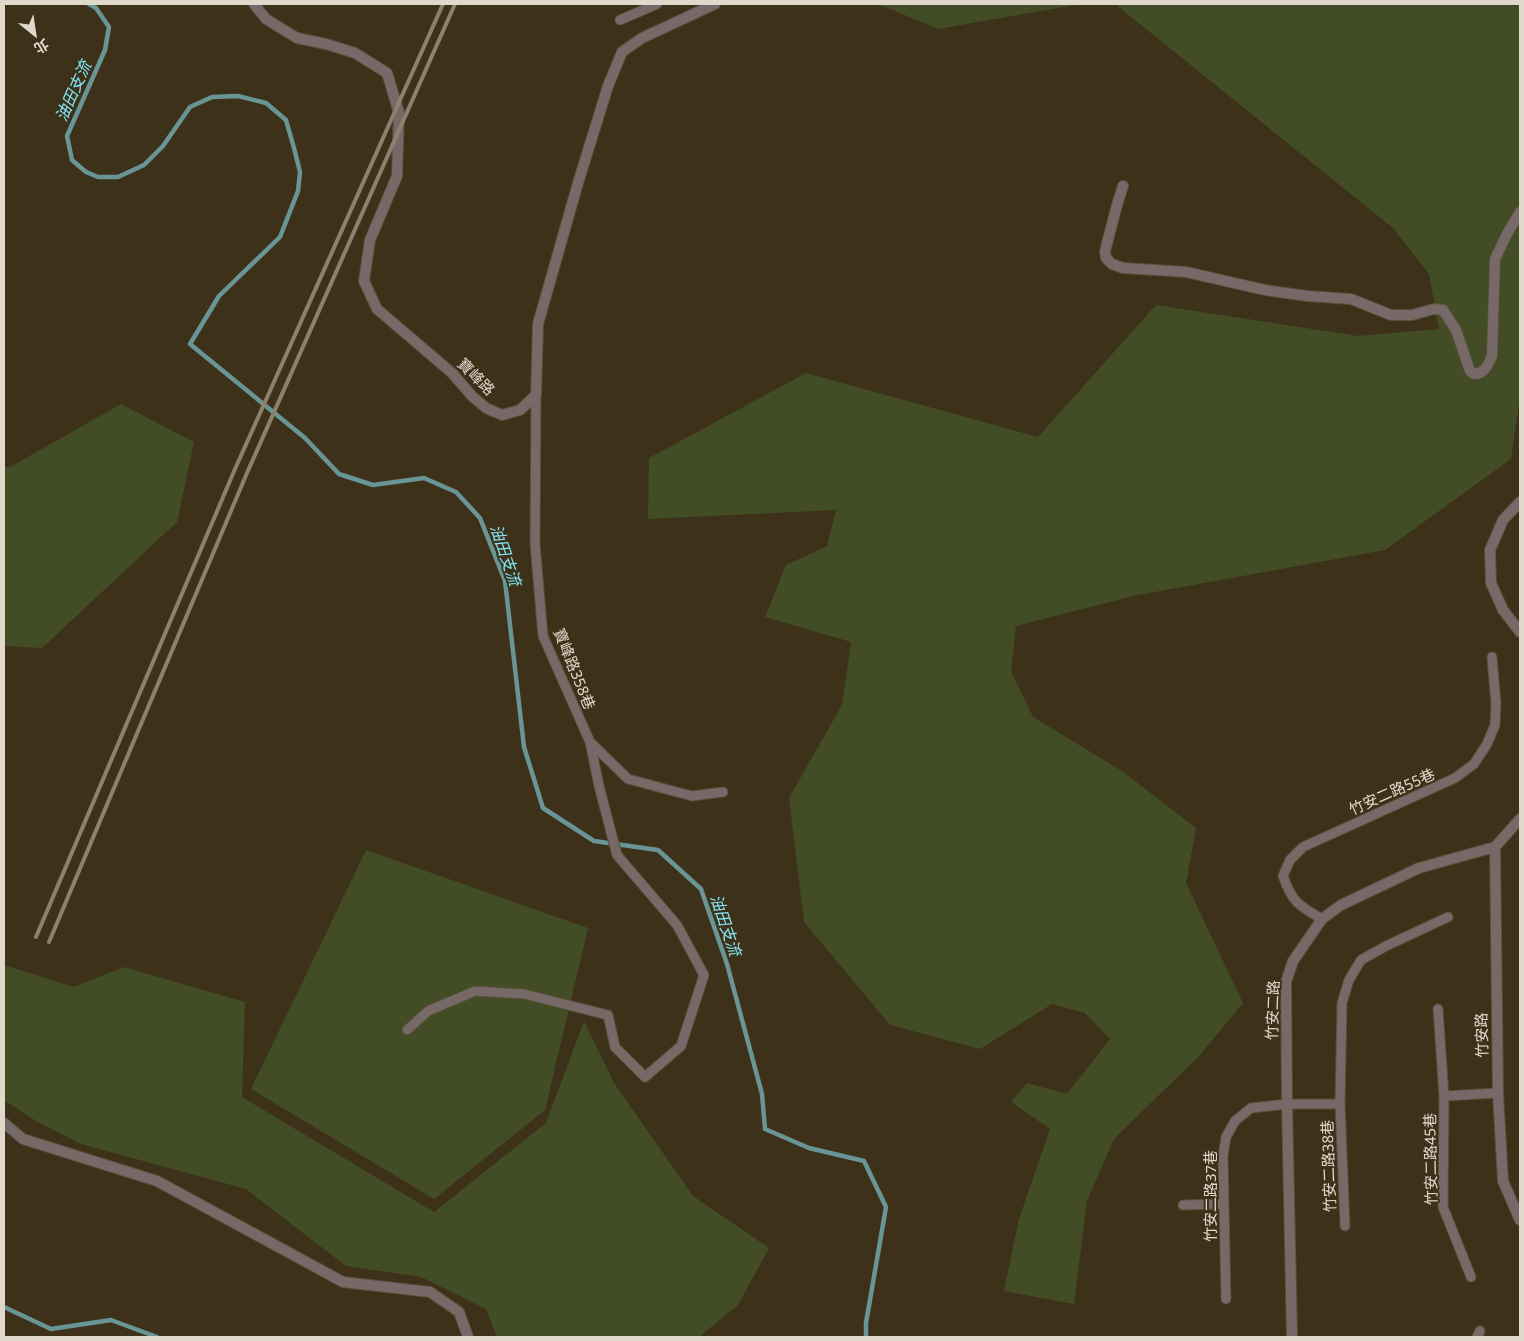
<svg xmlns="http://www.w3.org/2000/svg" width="1524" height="1341" viewBox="0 0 1524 1341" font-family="'Noto Sans','Noto Sans TC',sans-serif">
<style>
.green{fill:#424d25}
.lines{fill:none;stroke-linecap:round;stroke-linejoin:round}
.stream{stroke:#699597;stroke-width:4.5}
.service-casing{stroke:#5a4f3a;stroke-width:11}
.minor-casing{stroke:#5a4f3a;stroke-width:12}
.service{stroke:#776968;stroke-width:9}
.minor{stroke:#776968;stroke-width:10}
.rail{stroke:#8b816e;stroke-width:4}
.labels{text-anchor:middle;stroke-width:4;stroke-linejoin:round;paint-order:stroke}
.street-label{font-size:15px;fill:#e0d8cb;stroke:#3d311a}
.water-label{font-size:16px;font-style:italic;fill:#80e6f6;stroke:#3d311a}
</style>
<rect width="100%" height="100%" fill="#3d311a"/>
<path class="green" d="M 878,4 L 1081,4 L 938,29 Z
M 1115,4 L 1520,4 L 1520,397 L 1511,459 L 1385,550 L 1133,596 L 1016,626 L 1011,671 L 1033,717 L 1122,771 L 1196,828 L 1186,883 L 1243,1003 L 1200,1055 L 1114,1139 L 1087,1201 L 1074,1304 L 1004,1291 L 1019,1219 L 1050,1129 L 1011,1102 L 1027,1083 L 1067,1094 L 1110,1039 L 1085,1013 L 1052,1004 L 980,1049 L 890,1025 L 804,922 L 789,798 L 842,705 L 851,642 L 765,617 L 786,565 L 827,546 L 836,510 L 648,519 L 649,458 L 806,373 L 1038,437 L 1156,305 L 1358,336 L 1439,329 L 1429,274 L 1393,228 Z
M 121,404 L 194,442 L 177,522 L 42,648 L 4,646 L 4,467 L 10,467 Z
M 366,850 L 588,928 L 545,1110 L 434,1199 L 251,1089 Z
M 4,965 L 74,987 L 124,967 L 245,1002 L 242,1097 L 434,1212 L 546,1123 L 584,1021 L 614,1083 L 693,1196 L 769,1248 L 738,1305 L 699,1337 L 497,1337 L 486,1309 L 421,1277 L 346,1266 L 246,1189 L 81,1144 L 36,1121 L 4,1100 Z"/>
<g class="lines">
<path class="stream" d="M 89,4 L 96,8 L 109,27 L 105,50 L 67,136 L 72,160 L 86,172 L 98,177 L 118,177 L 144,165 L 163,146 L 190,107 L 212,97 L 238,96 L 266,103 L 286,120 L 294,148 L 300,172 L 298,191 L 280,237 L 219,296 L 190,344 L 305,438 L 339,474 L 373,485 L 424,478 L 456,492 L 480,518 L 505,581 L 524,747 L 543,808 L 594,841 L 658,850 L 701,889 L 727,964 L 762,1094 L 765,1129 L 809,1148 L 864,1161 L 886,1207 L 866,1323 L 866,1337
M 4,1307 L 51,1329 L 111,1320 L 157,1337"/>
<g class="service-casing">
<path id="service" d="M 620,20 L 657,4
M 536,395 L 535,544 L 543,636 L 590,742 L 628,779 L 692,796 L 723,792
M 1322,919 C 1299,906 1292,902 1283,876 L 1290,860 L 1303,847 L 1455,778 L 1474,764 L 1487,744 L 1495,725 L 1496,704 L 1492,657
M 1438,1009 L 1444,1096 L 1443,1207 L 1471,1277
M 407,1030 L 428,1011 L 475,991 L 524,994 L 608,1015 L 615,1047 L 645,1077 L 681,1046 L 704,975 L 677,925 L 617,855 L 599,786 L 590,742
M 1444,1096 L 1498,1093
M 1183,1205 L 1224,1204
M 1345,1226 L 1340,1104 L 1342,1003 L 1349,980 L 1361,960 L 1386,946 L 1448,917
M 1226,1299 L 1223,1156 L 1226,1137 L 1235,1121 L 1251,1108 L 1287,1104 L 1340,1104
M 1477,1337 L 1480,1331"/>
</g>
<g class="minor-casing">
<path id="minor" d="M 254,4 L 266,19 L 297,38 L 326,44 L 355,53 L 387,73 L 399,113 L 397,176 L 370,240 L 364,281 L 377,309 L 452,373 L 472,396 L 486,408 L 502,415 L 520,410 L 536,395 L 538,324 L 578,183 L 608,86 L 622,52 L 642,38 L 715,4
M 1123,186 L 1117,205 L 1105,251 L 1106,258 L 1112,264 L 1123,268 L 1186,272 L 1265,290 L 1307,296 L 1351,299 L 1391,315 L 1412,315 L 1434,309 L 1443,310 L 1456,330 L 1470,371 L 1474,374 C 1485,374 1488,364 1492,356 L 1495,259 L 1507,234 L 1520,212
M 1520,502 L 1503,520 L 1490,550 L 1491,583 L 1503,610 L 1520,632
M 1495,847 L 1498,1093 L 1503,1181 L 1520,1220
M 4,1123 L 23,1139 L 157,1181 L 343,1282 L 430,1292 L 459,1312 L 468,1337
M 1292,1337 L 1287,1104 L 1286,982 L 1293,961 L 1322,919 L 1341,905 L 1419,868 L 1495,847 L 1520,819"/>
</g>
<use href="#service" class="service"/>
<use href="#minor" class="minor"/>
<path class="rail" d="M 36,937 L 235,469 L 443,4
M 49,942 L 247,473 L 455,4"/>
</g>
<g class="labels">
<g class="street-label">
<text transform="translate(476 377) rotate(45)" y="5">寶峰路</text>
<text transform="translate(574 669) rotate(68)" y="5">寶峰路358巷</text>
<text transform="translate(1392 792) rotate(-24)" y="5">竹安二路55巷</text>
<text transform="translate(1273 1010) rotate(-88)" y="5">竹安二路</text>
<text transform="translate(1482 1035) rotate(-91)" y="5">竹安路</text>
<text transform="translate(1431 1159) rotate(-91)" y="5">竹安二路45巷</text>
<text transform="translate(1329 1166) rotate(-92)" y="5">竹安二路38巷</text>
<text transform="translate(1211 1196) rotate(-90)" y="5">竹安二路37巷</text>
</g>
<g class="water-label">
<text transform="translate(73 91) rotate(-66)" y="6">油田支流</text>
<text transform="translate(506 555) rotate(71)" y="6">油田支流</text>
<text transform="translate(726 925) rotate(71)" y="6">油田支流</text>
</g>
</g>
<rect width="1524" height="1341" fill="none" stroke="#e0d8cb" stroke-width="10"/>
<g transform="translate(35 35) rotate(150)" stroke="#3d311a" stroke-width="4" paint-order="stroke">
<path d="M0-4L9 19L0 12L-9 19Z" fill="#e0d8cb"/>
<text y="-8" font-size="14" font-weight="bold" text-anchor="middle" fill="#e0d8cb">北</text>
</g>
</svg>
